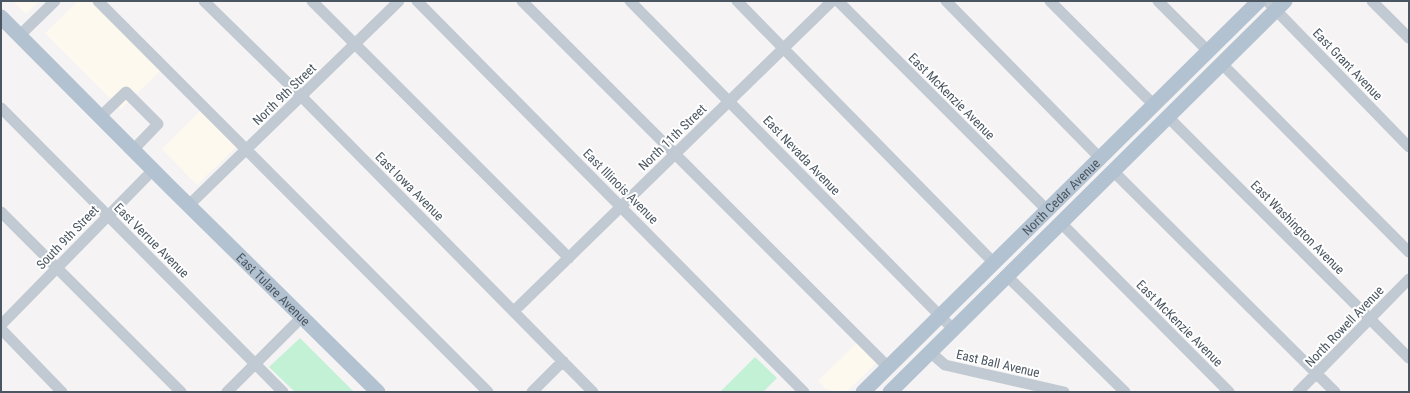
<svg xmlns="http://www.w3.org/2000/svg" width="1410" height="393" viewBox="0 0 1410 393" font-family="'Roboto Condensed',sans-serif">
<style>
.commercial{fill:#fdf9ef}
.green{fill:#c3f1d5}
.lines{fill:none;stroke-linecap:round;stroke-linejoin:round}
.minor{stroke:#c1cad2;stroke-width:11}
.major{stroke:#b3c2d1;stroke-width:15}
.labels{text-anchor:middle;stroke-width:4;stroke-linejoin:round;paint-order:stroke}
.street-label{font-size:13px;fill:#4a5661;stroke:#fff}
</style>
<rect width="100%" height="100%" fill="#f5f3f3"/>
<path class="commercial" d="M 13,1 L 39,1 L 26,14 Z
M 78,1 L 94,1 L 162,69 L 121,109 L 45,33 Z
M 202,109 L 238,145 L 197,185 L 162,149 Z
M 858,342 L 877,362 L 846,392 L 838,392 L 826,389 L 818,381 Z"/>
<path class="green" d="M 300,338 L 354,392 L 295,392 L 269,367 Z
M 755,357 L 777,378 L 763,392 L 720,392 Z"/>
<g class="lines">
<path class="minor" d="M 98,1 L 488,392
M 204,1 L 301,96 L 593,392
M 312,1 L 569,258
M 417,1 L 804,392
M 522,1 L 888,367
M 630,1 L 953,329
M 737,1 L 994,263
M 838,1 L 1047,210
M 946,1 L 1100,158
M 1050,1 L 1154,105
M 1158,1 L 1208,51
M 1267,1 L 1409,147
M 1372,1 L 1409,38
M 19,36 L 55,1
M 1222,64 L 1409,252
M 1,108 L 283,392
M 100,117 L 126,92 L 158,124 L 133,150
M 1168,117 L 1409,358
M 1113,171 L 1335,392
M 189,205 L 399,1
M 1,212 L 181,392
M 1061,223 L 1229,392
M 1007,276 L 1125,392
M 514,311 L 832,1
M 1,325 L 153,170
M 1,329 L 62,392
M 930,352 L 945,365 L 1064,392
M 227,392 L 302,317
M 532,392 L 563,361
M 1298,392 L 1409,279"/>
<g class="major">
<path id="s1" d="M 1,17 L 169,186 L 378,392"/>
<path id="s2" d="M 863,392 L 1259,1"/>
<path d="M 890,392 L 1285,1"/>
</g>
</g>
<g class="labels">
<g class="street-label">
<text transform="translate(1348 64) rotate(46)" y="5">East Grant Avenue</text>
<text transform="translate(284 94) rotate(-44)" y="5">North 9th Street</text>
<text transform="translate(952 96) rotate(45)" y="5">East McKenzie Avenue</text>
<text transform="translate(672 137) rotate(-44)" y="5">North 11th Street</text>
<text transform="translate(802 155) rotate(46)" y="5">East Nevada Avenue</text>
<text transform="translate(410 186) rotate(45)" y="5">East Iowa Avenue</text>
<text transform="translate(621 186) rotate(45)" y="5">East Illinois Avenue</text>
<text dy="5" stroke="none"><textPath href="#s2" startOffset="278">North Cedar Avenue</textPath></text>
<text transform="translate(1298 227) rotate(45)" y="5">East Washington Avenue</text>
<text transform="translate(67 237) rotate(-46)" y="5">South 9th Street</text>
<text transform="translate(152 240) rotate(45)" y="5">East Verrue Avenue</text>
<text dy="5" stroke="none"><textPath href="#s1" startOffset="385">East Tulare Avenue</textPath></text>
<text transform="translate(1180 323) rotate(45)" y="5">East McKenzie Avenue</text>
<text transform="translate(1344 326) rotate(-46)" y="5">North Rowell Avenue</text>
<text transform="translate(998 363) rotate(13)" y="5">East Ball Avenue</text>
</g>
</g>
<rect width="1410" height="393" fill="none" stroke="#4a5661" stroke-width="4"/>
</svg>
